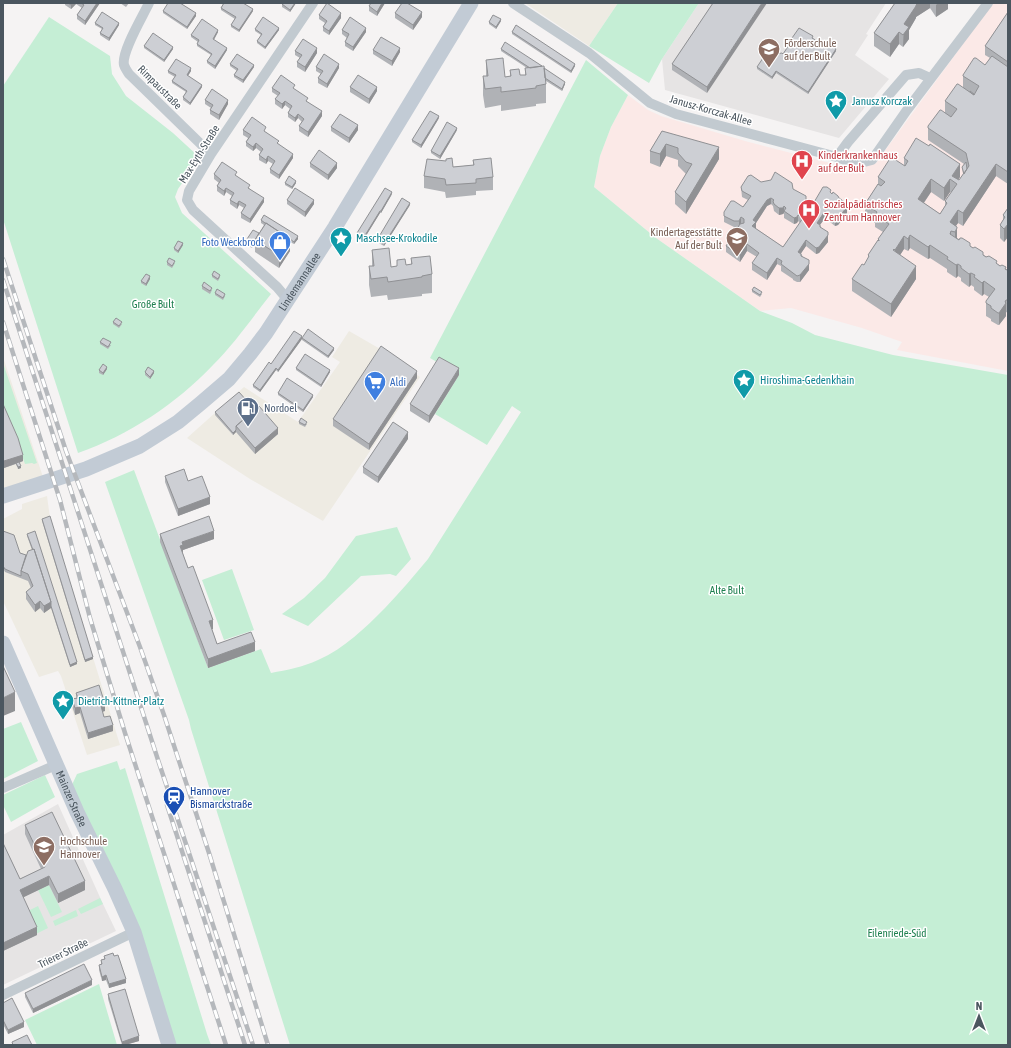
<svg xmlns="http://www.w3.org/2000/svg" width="1011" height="1048" viewBox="0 0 1011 1048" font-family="'Asap Condensed',sans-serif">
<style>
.commercial{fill:#eeebe3}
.education{fill:#e6e4e4}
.medical{fill:#fbe9e7}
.green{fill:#c5eed5}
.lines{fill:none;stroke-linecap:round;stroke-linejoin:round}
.street{stroke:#c2cad0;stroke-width:10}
.secondary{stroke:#c2cbd5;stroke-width:15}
.rail-casing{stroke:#b5b8bc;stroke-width:4.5}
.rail{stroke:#fff;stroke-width:3;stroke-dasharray:9;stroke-linecap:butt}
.wall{fill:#b0b2b6;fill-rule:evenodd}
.shaded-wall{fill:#909194}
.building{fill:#cdcfd4;stroke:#909194;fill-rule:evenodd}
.labels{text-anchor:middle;stroke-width:3;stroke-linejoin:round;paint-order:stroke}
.education-label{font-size:11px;fill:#785e54;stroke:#fff;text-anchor:start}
.street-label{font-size:11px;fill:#4b565f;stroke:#fff}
.culture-label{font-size:11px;fill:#0d838f;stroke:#fff;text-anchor:start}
.health-label{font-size:11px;fill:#be3a42;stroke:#fff;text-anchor:start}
.shop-label{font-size:11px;fill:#366cbe;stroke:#fff;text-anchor:end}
.park-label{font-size:11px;fill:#1e7f4f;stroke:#fff}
.service-label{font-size:11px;fill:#4e5e75;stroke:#fff;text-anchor:start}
.transit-label{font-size:11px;fill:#164399;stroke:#fff;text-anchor:start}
</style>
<rect width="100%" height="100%" fill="#f5f3f3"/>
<path class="commercial" d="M 525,3 L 618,3 L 589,46 Z
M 349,331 L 382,350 L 420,377 L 323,521 L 250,479 L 187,438 L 244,387 L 298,422 L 340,362 L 332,357 Z
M 3,357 L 45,483 L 3,496 Z
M 47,496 L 50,518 L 120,745 L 87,755 L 61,676 L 58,671 L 39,677 L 3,601 L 3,519 L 22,509 L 22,504 Z"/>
<path class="education" d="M 699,3 L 886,3 L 866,34 L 868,35 L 855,55 L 889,79 L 839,138 L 665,90 L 662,59 Z
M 58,804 L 103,904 L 116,931 L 3,985 L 3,835 Z"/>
<path class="medical" d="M 993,3 L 1008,3 L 1008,371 L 897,350 L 902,342 L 862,328 L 791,308 L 760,311 L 656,238 L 594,187 L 600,156 L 611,127 L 628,95 L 648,110 L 661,116 L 745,141 L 853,169 L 876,163 Z"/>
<path class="green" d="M 618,3 L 699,3 L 662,59 L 649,83 L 589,46 Z
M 49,17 L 110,56 L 112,74 L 126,96 L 173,133 L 198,156 L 198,160 L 178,189 L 175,197 L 182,213 L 271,294 C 252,318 235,343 213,365 C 176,404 129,435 78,453 L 3,219 L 3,86 Z
M 586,60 L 628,95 L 611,127 L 600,156 L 594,187 L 656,238 L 760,311 L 792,323 L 815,335 L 893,355 L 1008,375 L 1008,1045 L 290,1045 L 191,729 L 189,720 L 105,482 L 134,470 L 208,668 L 261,649 L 271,673 C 287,670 303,667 318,660 C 345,648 365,628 385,608 C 400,592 414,576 428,559 L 521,412 L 512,406 L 487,445 L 435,414 L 459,375 L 430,358 Z
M 3,363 L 37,463 L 34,464 L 32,463 L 25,464 L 18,444 L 3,408 Z
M 397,527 L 411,559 L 396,576 L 390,574 L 361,576 L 308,626 L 282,614 L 304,598 L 325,578 L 356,536 Z
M 232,569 L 254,630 L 224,640 L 202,580 Z
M 21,722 L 38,761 L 3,779 L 3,729 Z
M 117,761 L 120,770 L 125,768 L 207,1034 L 211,1045 L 171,1045 L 71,787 L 77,774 Z
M 45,775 L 55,797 L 11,822 L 3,805 L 3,795 Z
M 49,885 L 62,912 L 51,917 L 38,890 Z
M 100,898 L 103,904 L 81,914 L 78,909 Z
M 38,906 L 48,928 L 36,934 L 26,912 Z
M 76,910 L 78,916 L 55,926 L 53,921 Z
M 99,984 L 117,1045 L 37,1045 L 25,1020 Z"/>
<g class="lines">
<path class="street" d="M 149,3 C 143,16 121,52 124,65 C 125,68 127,71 129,74 L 211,154
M 513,3 L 589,53 L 650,103 L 676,114 L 837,157 L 856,164 L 872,160 L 907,110 L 988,3
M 837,157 L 848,142 L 906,75 L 919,73 L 930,78
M 288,300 L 277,287 L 193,210 L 187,200 L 189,191 L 211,154 L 313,3
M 3,788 L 56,765
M 3,995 L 134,932"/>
<g class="secondary">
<path id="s1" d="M 3,496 L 86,469 L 140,446 L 178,422 L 201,403 L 229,379 L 250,354 L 266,333 L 335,227 L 471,3"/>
<path id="s2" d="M 3,643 L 77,812 L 115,889 L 134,932 L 169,1045"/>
</g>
<g class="rail-casing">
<path id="rail" d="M 3,259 L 66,451 L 140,647 L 164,715 L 209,853 L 268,1045
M 3,280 L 159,763 L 253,1045
M 3,322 L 60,500 L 90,618 L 125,733 L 226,1045
M 167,805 L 245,1045"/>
</g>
<use href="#rail" class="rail"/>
</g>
<path class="wall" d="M 65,3 L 100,3 L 85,25 L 77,19 L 77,15 L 82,8 L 76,4 L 71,9 L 65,5 Z
M 120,3 L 129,3 L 126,7 Z
M 221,3 L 243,3 L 253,11 L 239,32 L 231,27 L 231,25 L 235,19 L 221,10 L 221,8 L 223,4 Z
M 283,3 L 296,3 L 290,12 L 282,7 L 282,4 Z
M 385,3 L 377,16 L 369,11 L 369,6 Z
M 713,3 L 707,93 L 672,70 L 672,64 Z
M 895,3 L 948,3 L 948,9 L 936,17 L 930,8 L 916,17 L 916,18 L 909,30 L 909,39 L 903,47 L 899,44 L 890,57 L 874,46 L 874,33 Z
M 163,11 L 196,16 L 187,29 L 163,13 Z
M 1008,12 L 1008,184 L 996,176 L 963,226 L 958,223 L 956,226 L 957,238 L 970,246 L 1007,270 L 1008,268 L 1008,313 L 1006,312 L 1006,316 L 999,325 L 998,325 L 991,321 L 991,319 L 986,316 L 986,301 L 989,297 L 984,294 L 982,296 L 974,290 L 974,287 L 971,285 L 969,287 L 961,281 L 961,278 L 958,276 L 956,278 L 947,272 L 947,269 L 930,258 L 928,259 L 910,248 L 908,251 L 904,249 L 900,255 L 916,279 L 891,317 L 852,291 L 852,279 L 864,265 L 868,259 L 868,255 L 878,240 L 878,239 L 883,232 L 875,227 L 875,223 L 865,216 L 865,204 L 878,184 L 878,177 L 904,165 L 904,158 L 960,177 L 958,180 L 959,180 L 963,174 L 962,167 L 964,164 L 928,140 L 928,126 L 945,113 L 945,101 L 963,87 L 963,75 L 985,65 L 990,58 L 985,55 L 985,46 ZM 931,192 L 944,201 L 950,192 L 951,192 L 945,201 L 945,206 L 940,214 L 924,203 Z
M 395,13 L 422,17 L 413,30 L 395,18 Z
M 319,15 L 341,18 L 329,35 L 323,31 L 323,27 L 325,23 L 319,19 Z
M 501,21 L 496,29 L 489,24 L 489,22 Z
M 95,23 L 119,25 L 109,41 L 100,35 L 100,33 L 102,29 L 95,25 Z
M 255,29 L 279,30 L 265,49 L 257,43 L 257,41 L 261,35 L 255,31 Z
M 342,30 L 366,32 L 353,51 L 345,46 L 345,42 L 347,38 L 342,34 Z
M 218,32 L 214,40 L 227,50 L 215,69 L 207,63 L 207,61 L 211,55 L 197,46 L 197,44 L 198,42 L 191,37 L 191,35 Z
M 512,32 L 575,66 L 571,73 L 512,34 Z
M 792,38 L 813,38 L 824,46 L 836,51 L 808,94 L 776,73 L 772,79 L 757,69 L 757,67 L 777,54 L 783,54 L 792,40 Z
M 144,46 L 173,49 L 164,62 L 144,48 Z
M 501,49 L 544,68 L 565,84 L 562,91 L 546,81 L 546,103 L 536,104 L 536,106 L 501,111 L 501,105 L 485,108 L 483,95 L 483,76 L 486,76 L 486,60 L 505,77 L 510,76 L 510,70 L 520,75 L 525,75 L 525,68 L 527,68 L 501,51 Z
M 373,50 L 400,52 L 392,66 L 373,54 Z
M 295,51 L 317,53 L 305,72 L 297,67 L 297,62 L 300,58 L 295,55 Z
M 230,64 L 254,67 L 243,83 L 234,77 L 234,75 L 237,71 L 230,66 Z
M 316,67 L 339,68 L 327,88 L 318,83 L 318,78 L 321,74 L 316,71 Z
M 168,71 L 191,71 L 188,76 L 202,87 L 190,105 L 183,100 L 183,97 L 186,92 L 172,83 L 172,81 L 175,77 L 168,73 Z
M 350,87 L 377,91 L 369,104 L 350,92 Z
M 272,88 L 295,89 L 295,90 L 322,116 L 308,137 L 299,131 L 299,126 L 302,122 L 298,118 L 295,122 L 288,117 L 288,113 L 290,109 L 285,105 L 282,109 L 275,104 L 275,99 L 278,96 L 272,92 Z
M 205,100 L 228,104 L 219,120 L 210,114 L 210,110 L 211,108 L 205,104 Z
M 439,118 L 421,148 L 412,142 L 412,140 Z
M 331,127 L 358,130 L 349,143 L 331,131 Z
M 243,130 L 266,132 L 293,158 L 279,179 L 270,173 L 270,169 L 273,164 L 268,161 L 266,164 L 259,160 L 259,155 L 261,152 L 256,148 L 253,151 L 246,146 L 246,142 L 248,138 L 243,135 Z
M 457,130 L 440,159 L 431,153 L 431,151 Z
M 662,131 L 719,159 L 686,214 L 675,204 L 675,192 L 686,174 L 678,166 L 678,160 L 666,156 L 660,167 L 650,163 L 650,151 Z
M 473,160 L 493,177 L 493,190 L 476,191 L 476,195 L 446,198 L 445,192 L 424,188 L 424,176 L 453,167 L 473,165 Z
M 310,163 L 337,168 L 328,180 L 310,167 Z
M 214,174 L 237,176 L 237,177 L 264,202 L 250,223 L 241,218 L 241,213 L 244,208 L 239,205 L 237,209 L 230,204 L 230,200 L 232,196 L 226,192 L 224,196 L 217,191 L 217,186 L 219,183 L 214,179 Z
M 761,182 L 793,189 L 806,200 L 813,204 L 831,193 L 839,198 L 847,213 L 838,225 L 835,226 L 825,218 L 820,225 L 828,242 L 819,253 L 816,254 L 806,246 L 801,253 L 809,270 L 800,282 L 797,282 L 793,280 L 793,279 L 781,271 L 781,266 L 777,264 L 767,280 L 752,270 L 752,263 L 757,257 L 747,251 L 740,262 L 726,252 L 726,246 L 738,227 L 734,227 L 724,222 L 724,212 L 743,207 L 748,200 L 742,197 L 741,187 ZM 771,204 L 773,206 L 774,211 L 779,215 L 783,214 L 784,213 L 784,218 L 794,224 L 797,223 L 798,221 L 800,223 L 783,247 L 755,228 L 756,223 L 767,206 Z
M 285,183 L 296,183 L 292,189 L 285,185 Z
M 392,194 L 381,213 L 380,213 L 364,239 L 357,235 L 357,233 Z
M 287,200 L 314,204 L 305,217 L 287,204 Z
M 410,205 L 384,246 L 377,242 L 377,240 Z
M 1008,208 L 1008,237 L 1004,242 L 1000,238 L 1000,225 L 1003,220 L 1003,215 Z
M 261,220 L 298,239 L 294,244 L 290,242 L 290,251 L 279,268 L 255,252 L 255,244 L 252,248 L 245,244 L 245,242 L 259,233 L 264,225 L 261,223 Z
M 183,245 L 178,253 L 174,250 L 174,248 Z
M 372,250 L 391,267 L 397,266 L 397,260 L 406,265 L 411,264 L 411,258 L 432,274 L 432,293 L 422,294 L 422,296 L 388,300 L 387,295 L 371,297 L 369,285 L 369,266 L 372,266 Z
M 167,262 L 175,263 L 172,268 L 167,265 Z
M 212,275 L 220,277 L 218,281 L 212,277 Z
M 150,279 L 146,286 L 141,283 L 141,281 Z
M 202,286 L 212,290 L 210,294 L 202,289 Z
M 752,290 L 762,294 L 760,297 L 752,292 Z
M 215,293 L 225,296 L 223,300 L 215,295 Z
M 113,322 L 122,324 L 119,328 L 113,324 Z
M 302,338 L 334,350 L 328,358 L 302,340 Z
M 302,339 L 278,372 L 276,370 L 260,392 L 253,387 L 253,385 Z
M 100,342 L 111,345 L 108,349 L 100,344 Z
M 296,368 L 330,372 L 321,387 L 296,370 Z
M 107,369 L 103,375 L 99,373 L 99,370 Z
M 145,372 L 154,373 L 150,379 L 145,375 Z
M 459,375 L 429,423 L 410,411 L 410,404 Z
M 417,378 L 369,450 L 333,426 L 333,419 Z
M 278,393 L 313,397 L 303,412 L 278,395 Z
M 3,404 L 23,461 L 19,463 L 21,468 L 18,469 L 16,464 L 4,468 L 3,465 Z
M 255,410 L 278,434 L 255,454 L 236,432 L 233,435 L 215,415 L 215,412 Z
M 299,422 L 307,424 L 305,427 L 299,424 Z
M 408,439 L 378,483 L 363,473 L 363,467 Z
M 165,476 L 210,504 L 178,516 L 165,482 Z
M 42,519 L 93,659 L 85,662 L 42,521 Z
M 3,531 L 20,553 L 26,555 L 32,550 L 27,536 L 27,534 L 77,664 L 70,667 L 51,608 L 44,613 L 40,608 L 35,612 L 26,599 L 26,592 L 31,588 L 28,581 L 5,572 L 3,568 Z
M 160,534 L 214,539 L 183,550 L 183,554 L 188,568 L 213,629 L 212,629 L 217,644 L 255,651 L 208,668 L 160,542 Z
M 76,693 L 105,711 L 102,712 L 104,717 L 113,731 L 88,739 L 80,713 L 75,715 L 72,706 L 72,699 L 76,698 Z
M 25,825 L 85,890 L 58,903 L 49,885 L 23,897 L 37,935 L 3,951 L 3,843 L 20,879 L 41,869 L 25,834 Z
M 104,956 L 126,983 L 109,988 L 106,980 L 102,981 L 99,970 L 99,965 L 101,965 L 101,960 L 104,959 Z
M 92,985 L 33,1013 L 25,997 L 25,993 Z
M 108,994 L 139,1041 L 125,1045 L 122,1045 L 108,999 Z
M 3,1003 L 24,1027 L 8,1034 L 3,1024 Z"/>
<path class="shaded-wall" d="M 73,3 L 76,3 L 76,4 L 71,9 L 71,5 Z
M 97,3 L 100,3 L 85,25 L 85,21 Z
M 295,3 L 296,3 L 290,12 L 290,10 Z
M 382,3 L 385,3 L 377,16 L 377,12 Z
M 762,3 L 767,3 L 707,93 L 707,87 Z
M 918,3 L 930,3 L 930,8 L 916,17 L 916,18 L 909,30 L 909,39 L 903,47 L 904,24 L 916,5 Z
M 938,3 L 948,3 L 948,9 L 936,17 L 936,5 Z
M 253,9 L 253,11 L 239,32 L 239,30 Z
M 422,12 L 422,17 L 413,30 L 413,25 Z
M 196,13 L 196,16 L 187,29 L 187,27 Z
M 341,13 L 341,18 L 329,35 L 329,31 Z
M 501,19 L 501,21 L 496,29 L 496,27 Z
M 119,23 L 119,25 L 109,41 L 109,38 Z
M 279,28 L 279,30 L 265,49 L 265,47 Z
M 366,28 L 366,32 L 353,51 L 353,47 Z
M 218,30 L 218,32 L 213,41 L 213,39 Z
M 899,32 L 899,44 L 890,57 L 890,44 Z
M 173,47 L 173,49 L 164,62 L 164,60 Z
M 227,48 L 227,50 L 215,69 L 215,66 Z
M 317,48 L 317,53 L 305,72 L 305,67 Z
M 400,48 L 400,52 L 392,66 L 392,61 Z
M 836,49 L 836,51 L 808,94 L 808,92 Z
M 339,64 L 339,68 L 327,88 L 327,84 Z
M 575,64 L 575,66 L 571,73 L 571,71 Z
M 254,65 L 254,67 L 243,83 L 243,80 Z
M 191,68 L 191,71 L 187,77 L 187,75 Z
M 776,71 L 776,73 L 772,79 L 772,77 Z
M 565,82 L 565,84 L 562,91 L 562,89 Z
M 202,85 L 202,87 L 190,105 L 190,103 Z
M 377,87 L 377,91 L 369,104 L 369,99 Z
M 228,100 L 228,104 L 219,120 L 219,115 Z
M 285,101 L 285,105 L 282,109 L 282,104 Z
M 322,111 L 322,116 L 308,137 L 308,132 Z
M 298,114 L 298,118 L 295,122 L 295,118 Z
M 439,116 L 439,118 L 421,148 L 421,145 Z
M 358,125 L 358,130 L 349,143 L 349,138 Z
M 457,128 L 457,130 L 440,159 L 440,156 Z
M 256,143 L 256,148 L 253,151 L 253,147 Z
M 666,144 L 666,156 L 660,167 L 660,154 Z
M 719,147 L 719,159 L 686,214 L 686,202 Z
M 293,154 L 293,158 L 279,179 L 279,175 Z
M 268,156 L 268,161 L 266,164 L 266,160 Z
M 337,163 L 337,168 L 328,180 L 328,175 Z
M 960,164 L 960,177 L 956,183 L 952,176 Z
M 996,164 L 996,176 L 963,226 L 963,213 Z
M 931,179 L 931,192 L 918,211 L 918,199 Z
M 950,179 L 950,192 L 944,201 L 944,188 Z
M 296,181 L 296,183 L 292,189 L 292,187 Z
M 226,188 L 226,192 L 224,196 L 224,191 Z
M 392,192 L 392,194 L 381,213 L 381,211 Z
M 264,198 L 264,202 L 250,223 L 250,219 Z
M 771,198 L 771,204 L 767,206 L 756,223 L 756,228 L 752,233 L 753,220 L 767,200 Z
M 314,200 L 314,204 L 305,217 L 305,212 Z
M 239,201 L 239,205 L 237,209 L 237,204 Z
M 410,203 L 410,205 L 384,246 L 384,244 Z
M 784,206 L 784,213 L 783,214 L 779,215 L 779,208 Z
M 847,207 L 847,213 L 838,225 L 835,226 L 835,220 Z
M 958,210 L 958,223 L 952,231 L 951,231 L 951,244 L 950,246 L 950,222 Z
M 380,211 L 380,213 L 364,239 L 364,237 Z
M 825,211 L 825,218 L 817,229 L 817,223 Z
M 798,215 L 798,221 L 797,223 L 794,224 L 794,218 Z
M 741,217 L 741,224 L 739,227 L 739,221 Z
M 1008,224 L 1008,237 L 1004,242 L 1004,229 Z
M 957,228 L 957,241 L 955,245 L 955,232 Z
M 828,235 L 828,242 L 819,253 L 816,254 L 816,248 Z
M 910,235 L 910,248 L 908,251 L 908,239 Z
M 298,236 L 298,239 L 294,244 L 294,242 Z
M 904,236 L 904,249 L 895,263 L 895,250 Z
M 290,239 L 290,251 L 279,268 L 279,255 Z
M 806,240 L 806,246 L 798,258 L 798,252 Z
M 183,243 L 183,245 L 178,253 L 178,251 Z
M 747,244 L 747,251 L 740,262 L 740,255 Z
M 930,245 L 930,258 L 928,259 L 928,247 Z
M 777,258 L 777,264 L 767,280 L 767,273 Z
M 809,264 L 809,270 L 800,282 L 800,275 Z
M 958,264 L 958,276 L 956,278 L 956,265 Z
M 916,266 L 916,279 L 891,317 L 891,304 Z
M 971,273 L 971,285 L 969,287 L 969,274 Z
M 150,276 L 150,279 L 146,286 L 146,284 Z
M 984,281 L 984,294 L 982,296 L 982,283 Z
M 1006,300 L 1006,316 L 999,325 L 999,313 Z
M 302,336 L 302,339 L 278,372 L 278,370 Z
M 334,348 L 334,350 L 328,358 L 328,356 Z
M 107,367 L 107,369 L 103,375 L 103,373 Z
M 276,368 L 276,370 L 260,392 L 260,390 Z
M 459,368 L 459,375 L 429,423 L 429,416 Z
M 330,370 L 330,372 L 321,387 L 321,385 Z
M 154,371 L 154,373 L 150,379 L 150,377 Z
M 417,371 L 417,378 L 369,450 L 369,444 Z
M 313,395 L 313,397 L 303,412 L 303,410 Z
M 278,428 L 278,434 L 255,454 L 255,448 Z
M 236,430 L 236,432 L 233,435 L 233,433 Z
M 408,432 L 408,439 L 378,483 L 378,477 Z
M 23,455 L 23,461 L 4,468 L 4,461 Z
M 21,466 L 21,468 L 18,469 L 18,467 Z
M 210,497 L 210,504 L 178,516 L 178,509 Z
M 214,531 L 214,539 L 183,550 L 183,554 L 180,546 L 182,542 Z
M 40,601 L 40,608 L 35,612 L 35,605 Z
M 51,602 L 51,608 L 44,613 L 44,606 Z
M 213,620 L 213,629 L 209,630 L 209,621 Z
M 255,642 L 255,651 L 208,668 L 208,659 Z
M 93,657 L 93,659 L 85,662 L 85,660 Z
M 77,662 L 77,664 L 70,667 L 70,665 Z
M 15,692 L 15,711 L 3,716 L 3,698 Z
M 105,704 L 105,711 L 101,712 L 101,706 Z
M 80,707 L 80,713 L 75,715 L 75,708 Z
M 113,725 L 113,731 L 88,739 L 88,733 Z
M 49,876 L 49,885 L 20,899 L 20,890 Z
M 85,881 L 85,890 L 58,903 L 58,894 Z
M 37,927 L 37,935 L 3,951 L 3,943 Z
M 106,975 L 106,980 L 102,981 L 102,977 Z
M 126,979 L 126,983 L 109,988 L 109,984 Z
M 92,980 L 92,985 L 33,1013 L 33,1009 Z
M 24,1022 L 24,1027 L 8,1034 L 8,1030 Z
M 139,1036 L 139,1041 L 125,1045 L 122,1045 L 122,1042 Z"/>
<path class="building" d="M 68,3 L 73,3 L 71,5 Z
M 81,3 L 97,3 L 85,21 L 77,15 L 84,5 Z
M 168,3 L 180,3 L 196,13 L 187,27 L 163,11 Z
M 224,3 L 243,3 L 253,9 L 239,30 L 231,25 L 236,17 L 221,8 Z
M 283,3 L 295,3 L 290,10 L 282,4 Z
M 327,3 L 341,13 L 329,31 L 323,27 L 327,21 L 319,15 Z
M 371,3 L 382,3 L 377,12 L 369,6 Z
M 402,3 L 407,3 L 422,12 L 413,25 L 395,13 Z
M 713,3 L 762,3 L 707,87 L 672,64 Z
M 895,3 L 918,3 L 916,5 L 916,6 L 904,24 L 909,27 L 903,35 L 899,32 L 890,44 L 874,33 Z
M 102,12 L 119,23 L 109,38 L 100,33 L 103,28 L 95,23 Z
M 1008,12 L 1008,62 L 985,46 Z
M 493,15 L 501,19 L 496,27 L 489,22 Z
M 263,17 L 279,28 L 265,47 L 257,41 L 262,34 L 255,29 Z
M 350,17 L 366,28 L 353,47 L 345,42 L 349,34 L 342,30 Z
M 202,19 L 218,30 L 213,39 L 227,48 L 215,66 L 207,61 L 212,54 L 197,44 L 199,40 L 191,35 Z
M 516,25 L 575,64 L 571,71 L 512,32 Z
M 799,28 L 813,36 L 812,38 L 824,46 L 826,42 L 836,49 L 808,92 L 776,71 L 772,77 L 757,67 L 769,49 L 777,54 L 782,53 L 783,54 L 793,39 L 792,38 Z
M 153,33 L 173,47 L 164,60 L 144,46 Z
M 381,37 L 400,48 L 392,61 L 373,50 Z
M 303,39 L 317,48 L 305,67 L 297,62 L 302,55 L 295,51 Z
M 505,42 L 542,66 L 530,68 L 501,49 Z
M 237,54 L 254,65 L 243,80 L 234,75 L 238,69 L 230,64 Z
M 324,54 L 339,64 L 327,84 L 318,78 L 323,71 L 316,67 Z
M 992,56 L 1008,67 L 1008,172 L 996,164 L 963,213 L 958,210 L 950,222 L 957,227 L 957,228 L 955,232 L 951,231 L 950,234 L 959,240 L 960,238 L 962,238 L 970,243 L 970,246 L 973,248 L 975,247 L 983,252 L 983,255 L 986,257 L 989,256 L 997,261 L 996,263 L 1000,266 L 1002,265 L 1006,267 L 1005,269 L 1007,270 L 1008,268 L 1008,300 L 1006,300 L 1005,302 L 1006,303 L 999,313 L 998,313 L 991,308 L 991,306 L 986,303 L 986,301 L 995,289 L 984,281 L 982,283 L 974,277 L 975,275 L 971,273 L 969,274 L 961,268 L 961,266 L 958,264 L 956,265 L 947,259 L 948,257 L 930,245 L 928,247 L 910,235 L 908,239 L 904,236 L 895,250 L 894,249 L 893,250 L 916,266 L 891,304 L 852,279 L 862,264 L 864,265 L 869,256 L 868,255 L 878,240 L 879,241 L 879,240 L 878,239 L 889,224 L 875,215 L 877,212 L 865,204 L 878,184 L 881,186 L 885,182 L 878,177 L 891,157 L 905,166 L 908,161 L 904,158 L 916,138 L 929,146 L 930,144 L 960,164 L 952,176 L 959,180 L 969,166 L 966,153 L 928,128 L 928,126 L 940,110 L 941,110 L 951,117 L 957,109 L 945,101 L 957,84 L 958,84 L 974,95 L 979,86 L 963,76 L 963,75 L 974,58 L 976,58 L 985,65 L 991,57 ZM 931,179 L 944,188 L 950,179 L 957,184 L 945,201 L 947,203 L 940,214 L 918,199 Z
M 503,58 L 505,77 L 511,76 L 510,70 L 519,69 L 520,75 L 526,75 L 525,68 L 544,66 L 546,84 L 536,86 L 536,88 L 501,92 L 501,87 L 485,89 L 483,76 L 488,76 L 486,60 Z
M 176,59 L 191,68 L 187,75 L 202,85 L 190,103 L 183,97 L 187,91 L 172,81 L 176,75 L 168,71 Z
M 544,68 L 565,82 L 562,89 L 545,78 Z
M 281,75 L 295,85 L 293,88 L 308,98 L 306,101 L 322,111 L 308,132 L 299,126 L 304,119 L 298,114 L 295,118 L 288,113 L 292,106 L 285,101 L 282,104 L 275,99 L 280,93 L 272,88 Z
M 358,75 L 377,87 L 369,99 L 350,87 Z
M 212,89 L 228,100 L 219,115 L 210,110 L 213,105 L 205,100 Z
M 970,91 L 974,94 L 974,95 L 970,92 Z
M 430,111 L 439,116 L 421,145 L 412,140 Z
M 340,114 L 358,125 L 349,138 L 331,127 Z
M 252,117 L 266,127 L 264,131 L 279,141 L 277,143 L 293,154 L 279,175 L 270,169 L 275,161 L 268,156 L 266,160 L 259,155 L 263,149 L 256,143 L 253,147 L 246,142 L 251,135 L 243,130 Z
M 447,122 L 457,128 L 440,156 L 431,151 Z
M 662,131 L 719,147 L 686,202 L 675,192 L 692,164 L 686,162 L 678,153 L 678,148 L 666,144 L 660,154 L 650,151 Z
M 319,150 L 337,163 L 328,175 L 310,163 Z
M 452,158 L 453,167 L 474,165 L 473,160 L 491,158 L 493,177 L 476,179 L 476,183 L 446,185 L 445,179 L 424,176 L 427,159 L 446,161 L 446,159 Z
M 222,162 L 237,172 L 235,175 L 250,185 L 248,188 L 264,198 L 250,219 L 241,213 L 246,205 L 239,201 L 237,204 L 230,200 L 234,193 L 226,188 L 224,191 L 217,186 L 221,180 L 214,174 Z
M 966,162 L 967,169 L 964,174 L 962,167 Z
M 775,172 L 792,183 L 793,189 L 806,196 L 806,200 L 813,204 L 823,187 L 827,187 L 831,190 L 830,192 L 832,194 L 833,192 L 838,196 L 839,198 L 846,203 L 847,207 L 838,218 L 835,220 L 825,211 L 817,223 L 820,225 L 820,227 L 828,232 L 828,235 L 819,247 L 816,248 L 806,240 L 798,252 L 801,254 L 801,256 L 809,260 L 809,264 L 800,275 L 797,276 L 781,264 L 782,261 L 777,258 L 767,273 L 752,263 L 759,253 L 747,244 L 740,255 L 726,246 L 740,224 L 744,223 L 744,219 L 741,217 L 739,221 L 734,221 L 724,216 L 724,212 L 731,201 L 734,201 L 743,207 L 751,196 L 742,191 L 741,187 L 748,176 L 751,175 L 761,182 L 771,180 ZM 771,198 L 774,200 L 773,201 L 774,204 L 779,208 L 783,208 L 784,206 L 786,208 L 784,211 L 794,218 L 797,217 L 798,215 L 803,218 L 783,247 L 752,226 L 756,222 L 753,220 L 767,200 Z
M 289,176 L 296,181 L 292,187 L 285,183 Z
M 295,188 L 314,200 L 305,212 L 287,200 Z
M 385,188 L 392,192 L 381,211 L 380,211 L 364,237 L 357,233 Z
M 402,198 L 410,203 L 384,244 L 377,240 Z
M 1008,208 L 1008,224 L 1004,229 L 1000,225 L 1005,217 L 1003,215 Z
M 264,215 L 298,236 L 294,242 L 290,239 L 266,223 L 265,223 L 261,220 Z
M 266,223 L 290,239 L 279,255 L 255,240 Z
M 253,230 L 259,233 L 255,240 L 255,242 L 252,246 L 245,242 Z
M 178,241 L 183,243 L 178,251 L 174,248 Z
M 389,248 L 391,267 L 397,266 L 397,260 L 405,259 L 406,265 L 412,264 L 411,258 L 430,256 L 432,274 L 422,276 L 422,277 L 388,282 L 387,277 L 371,279 L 369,266 L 374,266 L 372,250 Z
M 169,258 L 175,261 L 172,266 L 167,262 Z
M 214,271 L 220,275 L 218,279 L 212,275 Z
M 146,274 L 150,276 L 146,284 L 141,281 Z
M 204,282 L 212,288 L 210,291 L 202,286 Z
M 754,287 L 762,292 L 760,295 L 752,290 Z
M 217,289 L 225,294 L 223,298 L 215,293 Z
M 116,318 L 122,322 L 119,326 L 113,322 Z
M 308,329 L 334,348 L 328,356 L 302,338 Z
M 294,331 L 302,336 L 278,370 L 276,368 L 260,390 L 253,385 L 269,362 L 271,364 Z
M 103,338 L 111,342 L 108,347 L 100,342 Z
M 381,346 L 417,371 L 369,444 L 333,419 Z
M 305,354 L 330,370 L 321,385 L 296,368 Z
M 439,357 L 459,368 L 429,416 L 410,404 Z
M 103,364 L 107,367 L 103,373 L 99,370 Z
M 148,367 L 154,371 L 150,377 L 145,372 Z
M 287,378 L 313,395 L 303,410 L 278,393 Z
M 239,392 L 255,410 L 236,426 L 236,430 L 233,433 L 215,412 Z
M 3,404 L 18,438 L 23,455 L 4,461 L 3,459 Z
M 259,406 L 278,428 L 255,448 L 236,426 Z
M 301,418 L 307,422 L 305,425 L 299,422 Z
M 393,422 L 408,432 L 378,477 L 363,467 Z
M 19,462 L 21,466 L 18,467 L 16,463 Z
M 184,469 L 188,481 L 202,476 L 210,497 L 178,509 L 165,476 Z
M 50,516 L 93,657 L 85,660 L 42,519 Z
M 209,516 L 214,531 L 182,542 L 183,545 L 180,546 L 188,568 L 193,566 L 213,620 L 209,621 L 217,644 L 251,632 L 255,642 L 208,659 L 160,534 Z
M 3,531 L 14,535 L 20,553 L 26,555 L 21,571 L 21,576 L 5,569 L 3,566 Z
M 35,531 L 77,662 L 70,665 L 51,606 L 51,602 L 34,549 L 33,550 L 27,534 Z
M 34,549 L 51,602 L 44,606 L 40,601 L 35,605 L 26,592 L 33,586 L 28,574 L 21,571 L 28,551 Z
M 3,666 L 15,692 L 3,698 Z
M 99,685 L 105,704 L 101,706 L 104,717 L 110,716 L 113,725 L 88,733 L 80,707 L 75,708 L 72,699 L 78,698 L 76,693 Z
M 52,812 L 85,881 L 58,894 L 49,876 L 20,890 L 37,927 L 3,943 L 3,843 L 20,879 L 45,867 L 25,825 Z
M 113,953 L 114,956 L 118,955 L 126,979 L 109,984 L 106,975 L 102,977 L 99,965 L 102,964 L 101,960 L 105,959 L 104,956 Z
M 84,964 L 92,980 L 33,1009 L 25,993 Z
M 125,989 L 139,1036 L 122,1042 L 108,994 Z
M 12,998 L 24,1022 L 8,1030 L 3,1020 L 3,1003 Z
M 27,1035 L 32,1045 L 13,1045 L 12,1042 Z"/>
<defs>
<g id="school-pin" transform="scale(1.15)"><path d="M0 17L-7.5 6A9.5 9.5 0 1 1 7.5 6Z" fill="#8d6e63" stroke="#fff"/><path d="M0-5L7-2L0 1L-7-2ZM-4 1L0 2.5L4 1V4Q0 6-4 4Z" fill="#fff"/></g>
<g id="sight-pin" transform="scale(1.15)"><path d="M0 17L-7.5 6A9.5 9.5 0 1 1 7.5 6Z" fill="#0f9aa8" stroke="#fff"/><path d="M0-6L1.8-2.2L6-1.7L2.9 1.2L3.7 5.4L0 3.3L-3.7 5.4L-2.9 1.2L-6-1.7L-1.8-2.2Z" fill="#fff"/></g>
<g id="hospital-pin" transform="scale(1.15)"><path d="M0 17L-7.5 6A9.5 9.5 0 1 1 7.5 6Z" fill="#e0444e" stroke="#fff"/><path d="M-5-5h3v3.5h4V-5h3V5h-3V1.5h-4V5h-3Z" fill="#fff"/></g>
<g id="shop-pin" transform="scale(1.15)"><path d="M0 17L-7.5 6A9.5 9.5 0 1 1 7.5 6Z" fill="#3f7fe0" stroke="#fff"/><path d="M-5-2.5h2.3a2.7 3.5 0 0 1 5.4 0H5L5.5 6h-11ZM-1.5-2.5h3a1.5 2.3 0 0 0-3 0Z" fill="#fff"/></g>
<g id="supermarket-pin" transform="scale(1.15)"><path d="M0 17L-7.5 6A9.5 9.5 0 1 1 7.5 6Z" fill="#3f7fe0" stroke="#fff"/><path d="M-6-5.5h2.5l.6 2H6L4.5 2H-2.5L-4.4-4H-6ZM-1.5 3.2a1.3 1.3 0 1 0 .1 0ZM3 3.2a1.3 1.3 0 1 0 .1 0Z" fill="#fff"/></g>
<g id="fuel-pin" transform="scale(1.15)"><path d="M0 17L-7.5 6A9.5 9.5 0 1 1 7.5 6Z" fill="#5c6f8a" stroke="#fff"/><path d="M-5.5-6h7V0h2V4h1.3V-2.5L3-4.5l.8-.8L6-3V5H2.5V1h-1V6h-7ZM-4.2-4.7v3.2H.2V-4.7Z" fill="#fff"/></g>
<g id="station-pin" transform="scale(1.15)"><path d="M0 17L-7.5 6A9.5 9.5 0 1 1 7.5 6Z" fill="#1a4fb4" stroke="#fff"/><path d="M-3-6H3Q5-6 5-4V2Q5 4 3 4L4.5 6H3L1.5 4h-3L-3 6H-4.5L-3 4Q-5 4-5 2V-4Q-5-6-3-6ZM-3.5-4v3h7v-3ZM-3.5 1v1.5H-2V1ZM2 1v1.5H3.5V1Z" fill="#fff"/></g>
<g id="university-pin" transform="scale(1.15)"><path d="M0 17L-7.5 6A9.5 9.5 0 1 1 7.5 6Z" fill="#8d6e63" stroke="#fff"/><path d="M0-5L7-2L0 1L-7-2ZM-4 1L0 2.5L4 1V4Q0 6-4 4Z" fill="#fff"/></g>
</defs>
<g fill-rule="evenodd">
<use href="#school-pin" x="769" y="49"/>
<use href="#sight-pin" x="836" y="101"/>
<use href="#hospital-pin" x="802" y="161"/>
<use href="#hospital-pin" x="809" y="210"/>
<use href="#sight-pin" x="341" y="238"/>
<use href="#school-pin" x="737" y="238"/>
<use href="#shop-pin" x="280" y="242"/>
<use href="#sight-pin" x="744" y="380"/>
<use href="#supermarket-pin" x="375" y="382"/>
<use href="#fuel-pin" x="248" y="408"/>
<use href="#sight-pin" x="63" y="701"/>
<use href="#station-pin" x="174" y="797"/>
<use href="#university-pin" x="44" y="847"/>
</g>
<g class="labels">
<g class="education-label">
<text x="784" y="47">Förderschule<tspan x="784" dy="13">auf der Bult</tspan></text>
<text x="722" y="236" text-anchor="end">Kindertagesstätte<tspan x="722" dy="13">Auf der Bult</tspan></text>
<text x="60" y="845">Hochschule<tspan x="60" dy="13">Hannover</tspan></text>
</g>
<g class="street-label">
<text transform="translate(160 87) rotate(45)" y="4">Rimpaustraße</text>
<text transform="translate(711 110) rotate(16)" y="4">Janusz-Korczak-Allee</text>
<text transform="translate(199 154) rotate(-58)" y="4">Max-Eyth-Straße</text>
<text dy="4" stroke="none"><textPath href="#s1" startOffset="378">Lindemannallee</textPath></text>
<text dy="4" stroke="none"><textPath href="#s2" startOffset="170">Mainzer Straße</textPath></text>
<text transform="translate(63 953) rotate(-26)" y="4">Trierer Straße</text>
</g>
<g class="culture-label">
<text x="852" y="105">Janusz Korczak</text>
<text x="356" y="242">Maschsee-Krokodile</text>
<text x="760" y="384">Hiroshima-Gedenkhain</text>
<text x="78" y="705">Dietrich-Kittner-Platz</text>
</g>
<g class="health-label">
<text x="818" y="159">Kinderkrankenhaus<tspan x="818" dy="13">auf der Bult</tspan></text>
<text x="824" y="208">Sozialpädiatrisches<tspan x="824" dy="13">Zentrum Hannover</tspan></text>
</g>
<g class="shop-label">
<text x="264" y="246">Foto Weckbrodt</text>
<text x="390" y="386" text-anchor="start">Aldi</text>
</g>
<g class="park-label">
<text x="153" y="308">Große Bult</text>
<text x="727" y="594">Alte Bult</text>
<text x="897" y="937">Eilenriede-Süd</text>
</g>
<g class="service-label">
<text x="264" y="412">Nordoel</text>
</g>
<g class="transit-label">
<text x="190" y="795">Hannover<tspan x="190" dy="13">Bismarckstraße</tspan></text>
</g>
</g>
<rect width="1011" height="1048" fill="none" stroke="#4b565f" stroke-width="8"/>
<g transform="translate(979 1016)" stroke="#ffffff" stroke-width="3" paint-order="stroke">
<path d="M0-3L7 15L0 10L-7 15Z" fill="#4b565f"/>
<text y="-6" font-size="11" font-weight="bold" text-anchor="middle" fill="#4b565f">N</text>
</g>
</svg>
